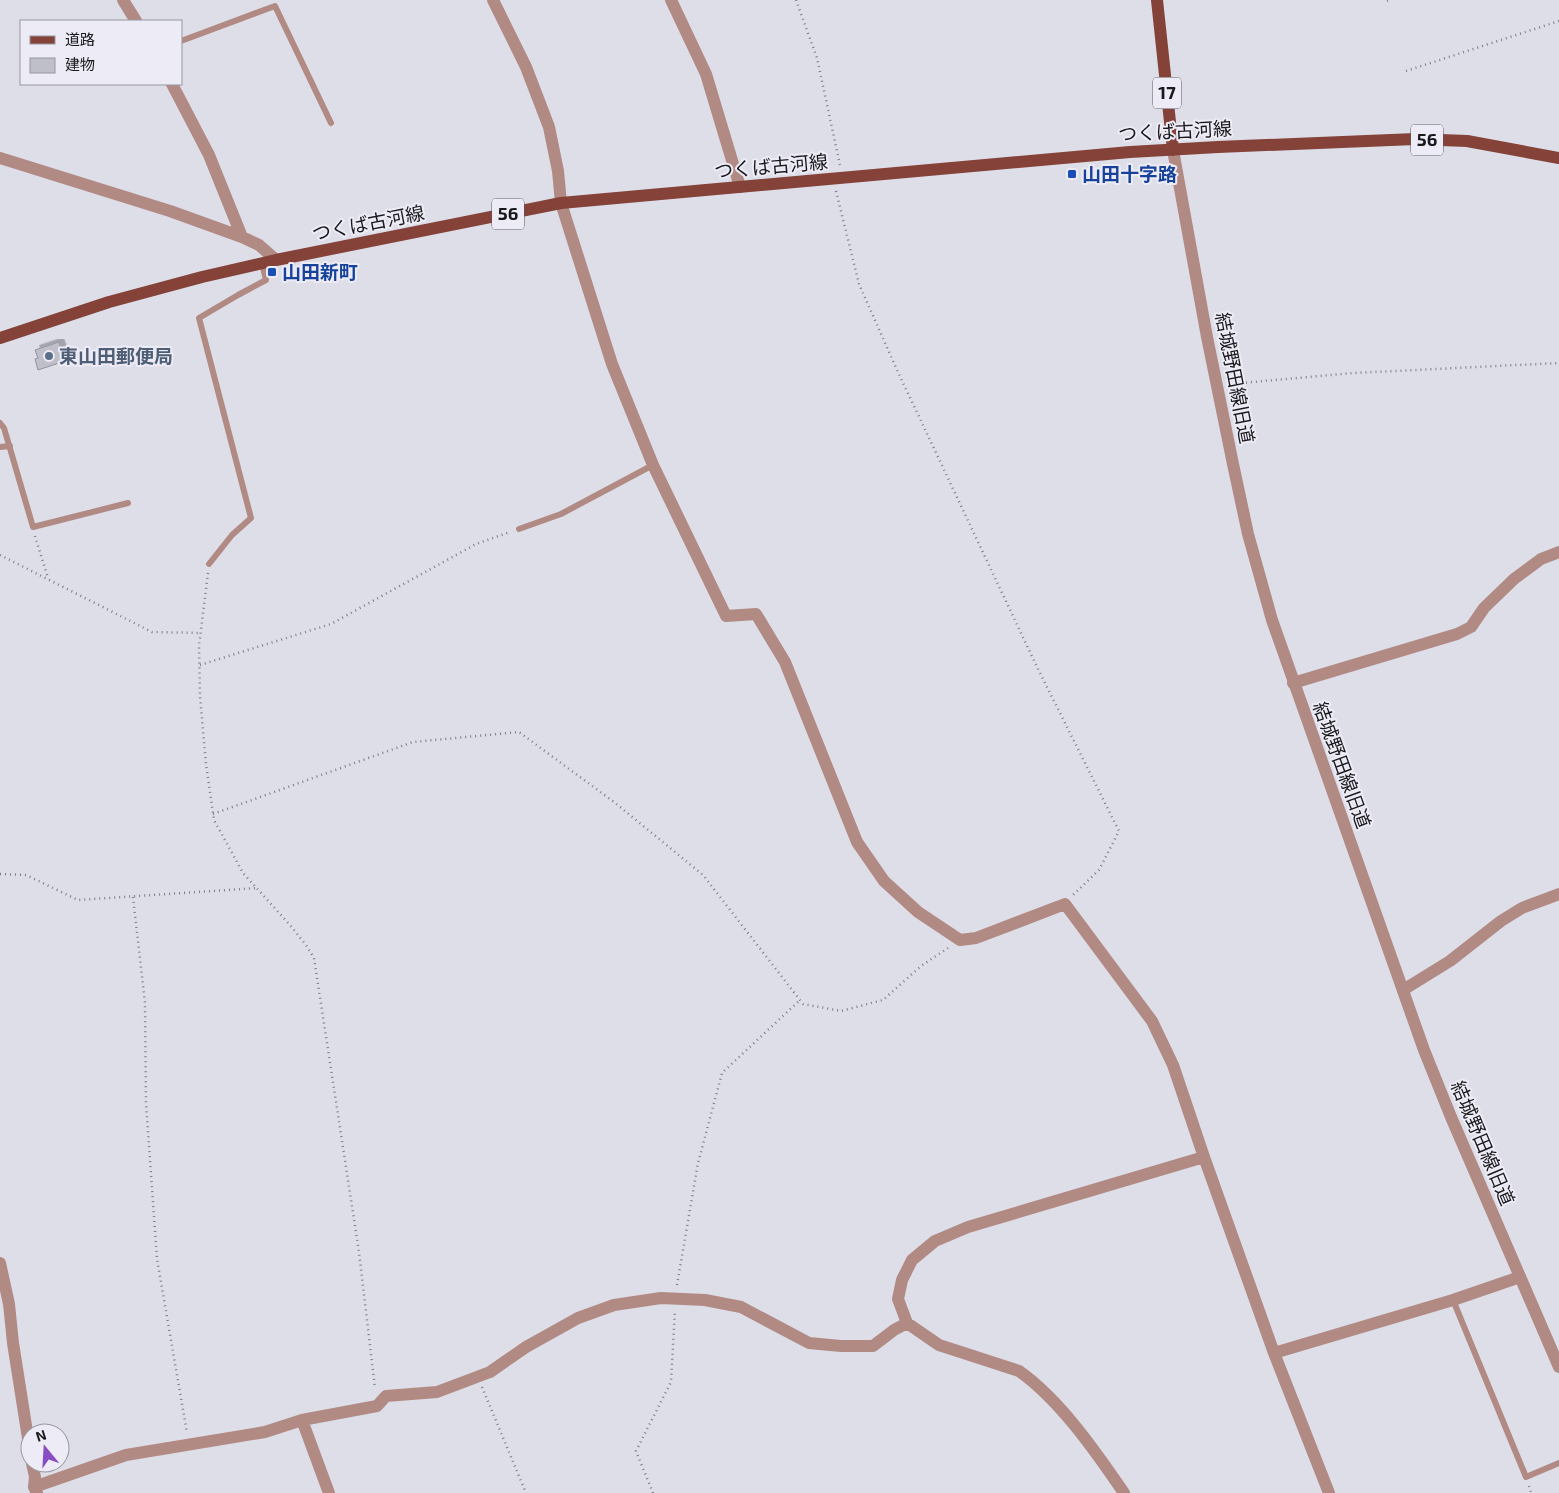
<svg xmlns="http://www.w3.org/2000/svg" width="1559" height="1493" viewBox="0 0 1559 1493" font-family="'Exo 2','Noto Sans JP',sans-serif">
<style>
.building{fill:#bfbfca;stroke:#93929d;filter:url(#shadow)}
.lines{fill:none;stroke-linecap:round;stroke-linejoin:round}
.path{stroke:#7e7e86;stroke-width:2.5;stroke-dasharray:1 4;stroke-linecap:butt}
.service{stroke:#b18a84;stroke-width:6}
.minor{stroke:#b18a84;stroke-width:12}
.tertiary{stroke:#b18a84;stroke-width:12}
.primary{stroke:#844239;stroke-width:12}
.transit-dot{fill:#1a4fb4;stroke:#ecebf6;stroke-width:2}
.service-dot{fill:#5c6f8a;stroke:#ecebf6;stroke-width:2}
.labels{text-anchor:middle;stroke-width:4;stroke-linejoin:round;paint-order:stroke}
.shield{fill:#ecebf6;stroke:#59595e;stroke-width:1}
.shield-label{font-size:18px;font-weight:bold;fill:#1a1a1d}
.street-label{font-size:19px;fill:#1a1a1d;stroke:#ecebf6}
.transit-label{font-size:19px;font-weight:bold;fill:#164399;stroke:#ecebf6;text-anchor:start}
.service-label{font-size:19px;font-weight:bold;fill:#4e5e75;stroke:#ecebf6;text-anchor:start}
</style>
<defs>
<filter id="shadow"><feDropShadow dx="4.5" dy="-4.5" stdDeviation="0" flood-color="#0004"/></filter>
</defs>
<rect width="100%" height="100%" fill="#dedee9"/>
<path class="building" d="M 59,342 L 65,361 L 38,370 L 35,359 L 38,358 L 35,350 Z"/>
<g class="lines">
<path class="path" d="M 796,0 L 817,58 L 840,165
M 1387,1 L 1389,0
M 1406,71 L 1559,21
M 836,191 L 859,284 L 897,370 L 1037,667 L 1119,831 L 1099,870 L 1073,895
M 1231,384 L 1353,373 L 1559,363
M 35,536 L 48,578
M 0,555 L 152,632 L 201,633
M 208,573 L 199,646 L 200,696 L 206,764 L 214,820 L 243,873 L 290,925 L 306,945 L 314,958 L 359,1252 L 375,1388
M 200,665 L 331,624 L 476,544 L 510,532
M 213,814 L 413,742 L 519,732 L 614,802 L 703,875 L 803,1004 L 841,1011 L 883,1000 L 921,966 L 948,948
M 0,874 L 26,875 L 78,900 L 257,888
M 133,897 L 145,1003 L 146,1103 L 157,1259 L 187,1433
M 677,1285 L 698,1163 L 722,1073 L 800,1000
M 482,1387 L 526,1493
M 1529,1486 L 1531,1493
M 653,1493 L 636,1451 L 671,1382 L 675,1310"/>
<path class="service" d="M 181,41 L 275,6 L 331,123
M 0,423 L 4,428 L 33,527 L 128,503
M 0,447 L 10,446
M 519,529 L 561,514 L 653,465
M 209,564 L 232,535 L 251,518 L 199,318 L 238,295 L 266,280 L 262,263
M 1453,1300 L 1526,1477 L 1559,1463"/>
<path class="minor" d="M 123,0 L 136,21
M 493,0 L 526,67 L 549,127 L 558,171 L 561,203 L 612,364 L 653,465 L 726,616 L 756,614 L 785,662 L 857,842 L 884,881 L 918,912 L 960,940 L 976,938 L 1065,904 L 1152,1021 L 1173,1065 L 1204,1157 L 1274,1353 L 1329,1493
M 671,0 L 706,74 L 740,187
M 172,84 L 209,155 L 242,237
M 0,158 L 170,211 L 242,237 L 259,245 L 276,260
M 1293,683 L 1457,634 L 1471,627 L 1484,608 L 1514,579 L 1541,559 L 1559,552
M 1403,990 L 1450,961 L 1501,921 L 1522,908 L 1559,894
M 0,1263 L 9,1304 L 13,1343 L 30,1451
M 1274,1353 L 1453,1300 L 1520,1277
M 302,1420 L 329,1493
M 32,1463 L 35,1477 L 34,1487 L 37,1493
M 34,1487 L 126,1455 L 265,1432 L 302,1420 L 377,1406 L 386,1396 L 437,1392 L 490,1372 L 526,1347 L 578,1318 L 614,1305 L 661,1298 L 705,1300 L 741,1307 L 809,1343 L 841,1346 L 873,1346 L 894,1330 L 907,1323
M 1124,1493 C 1096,1452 1060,1400 1019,1371 L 939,1345 L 907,1323 L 898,1299 L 902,1280 L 912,1260 L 935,1241 L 968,1227 L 1204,1157"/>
<path class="tertiary" d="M 1173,150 L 1207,337 L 1233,464 L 1248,534 L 1272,620 L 1424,1050 L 1451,1117 L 1559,1367"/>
<path class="primary" d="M 1157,0 L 1173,150
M 0,338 L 109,302 L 202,277 L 276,260 L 561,203 L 1130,152 L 1218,147 L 1415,139 L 1467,141 L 1559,158"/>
</g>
<g class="transit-dot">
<rect x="1067" y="169" width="10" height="10" rx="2.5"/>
<rect x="267" y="267" width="10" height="10" rx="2.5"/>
</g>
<circle class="service-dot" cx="49" cy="356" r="5"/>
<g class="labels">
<g class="shield">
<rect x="1153" y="77.5" width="28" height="31" rx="4"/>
<rect x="1411" y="124.5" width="32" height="31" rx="4"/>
<rect x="492" y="198.5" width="32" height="31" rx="4"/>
</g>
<g class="shield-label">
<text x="1167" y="99">17</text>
<text x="1427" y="146">56</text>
<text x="508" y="220">56</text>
</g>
<g class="street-label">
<text transform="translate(1175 131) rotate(-3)" y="7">つくば古河線</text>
<text transform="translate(771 166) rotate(-5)" y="7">つくば古河線</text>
<text transform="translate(368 223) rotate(-11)" y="7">つくば古河線</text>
<text transform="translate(1235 378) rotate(79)" y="7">結城野田線旧道</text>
<text transform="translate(1342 765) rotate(70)" y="7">結城野田線旧道</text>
<text transform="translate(1483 1143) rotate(67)" y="7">結城野田線旧道</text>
</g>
<g class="transit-label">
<text x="1082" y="181">山田十字路</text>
<text x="282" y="279">山田新町</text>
</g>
<g class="service-label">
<text x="59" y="363">東山田郵便局</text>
</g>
</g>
<rect x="20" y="20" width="162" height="65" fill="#ecebf6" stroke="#98979f"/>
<rect x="30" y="36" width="25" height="8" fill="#844239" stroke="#98979f"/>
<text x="65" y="45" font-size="15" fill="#1a1a1d">道路</text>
<rect x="30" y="58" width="25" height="15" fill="#bfbfca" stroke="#98979f"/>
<text x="65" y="70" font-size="15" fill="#1a1a1d">建物</text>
<g transform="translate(45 1448) rotate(342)"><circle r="24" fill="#ecebf6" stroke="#98979f"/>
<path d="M0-4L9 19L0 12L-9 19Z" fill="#894cc2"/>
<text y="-8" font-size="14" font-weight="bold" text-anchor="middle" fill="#1a1a1d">N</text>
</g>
</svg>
